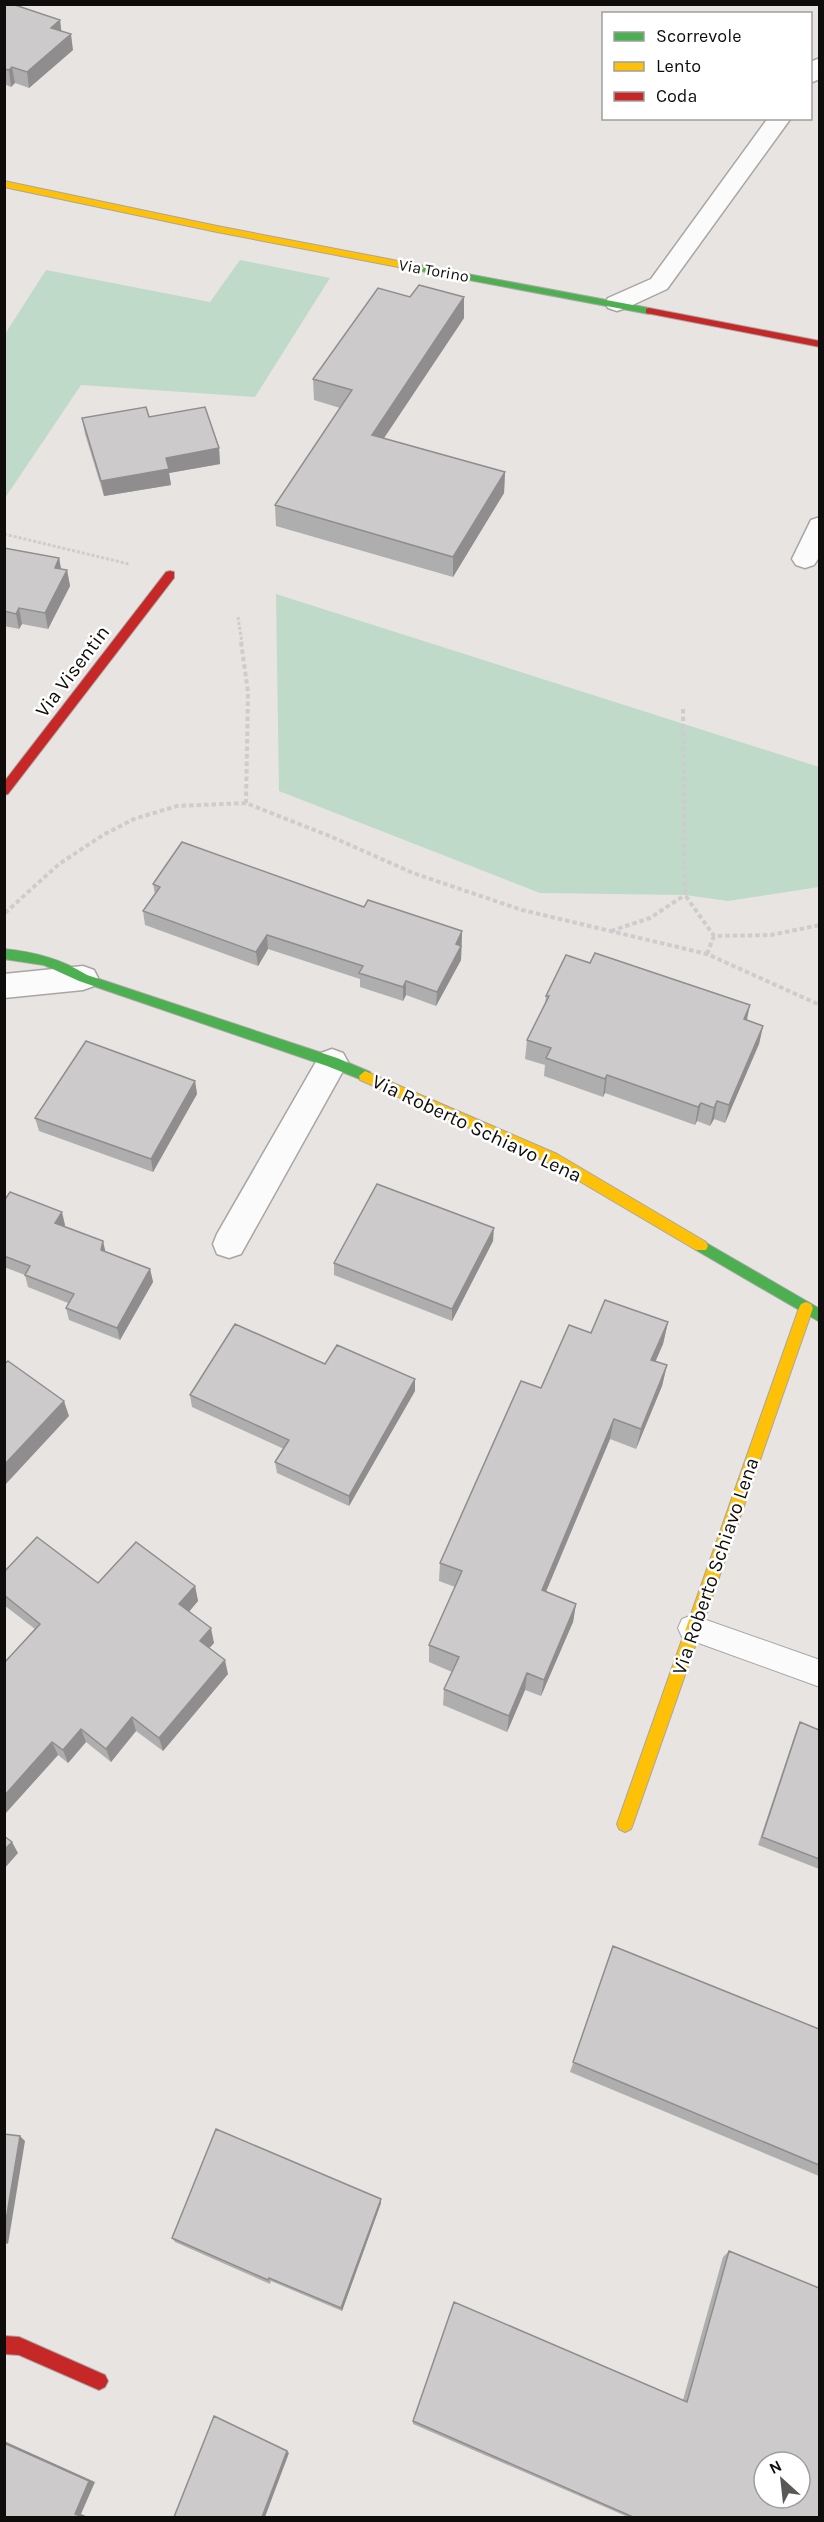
<svg xmlns="http://www.w3.org/2000/svg" width="824" height="2522" viewBox="0 0 824 2522" font-family="Karla,sans-serif">
<style>
.green{fill:#bfdac9}
.lines{fill:none;stroke-linecap:round;stroke-linejoin:round}
.lane-casing{stroke:#a8a6a4;stroke-width:2}
.street-casing{stroke:#a8a6a4;stroke-width:3}
.fast-casing{stroke:#a8a6a4;stroke-width:2}
.slow-casing{stroke:#a8a6a4;stroke-width:2}
.jam-casing{stroke:#a8a6a4;stroke-width:2}
.path-far1{stroke:#cecdcd;stroke-width:3;stroke-dasharray:3 2;stroke-linecap:butt}
.path{stroke:#cecdcd;stroke-width:4;stroke-dasharray:4.5 3;stroke-linecap:butt}
.lane{fill:#fbfbfb;fill-rule:evenodd}
.street{fill:#fbfbfb;fill-rule:evenodd}
.fast{fill:#4caf50;fill-rule:evenodd}
.slow{fill:#ffc107;fill-rule:evenodd}
.jam{fill:#c62828;fill-rule:evenodd}
.wall{fill:#afaeaf}
.shaded-wall{fill:#8f8d8e}
.building{fill:#cccacb;stroke:#8f8d8e;stroke-width:1.5;fill-rule:evenodd}
.labels{text-anchor:middle;stroke-width:5;stroke-linejoin:round;paint-order:stroke}
.far-street-label{font-size:16px;fill:#0e0d0b;stroke:#fff}
.street-label{font-size:20px;fill:#0e0d0b;stroke:#fff}
</style>
<rect width="100%" height="100%" fill="#e7e4e2"/>
<path class="green" d="M 240,260 L 330,278 L 255,397 L 81,385 L 5,498 L 5,334 L 46,270 L 210,302 Z
M 276,594 L 819,767 L 819,887 L 728,901 L 685,895 L 540,893 L 279,791 Z"/>
<g class="lines">
<g class="lane-casing">
<path id="lane" d="M 692,1615 L 820,1660 L 820,1687 L 682,1637 L 678,1628 L 682,1619 Z"/>
</g>
<g class="street-casing">
<path id="street" d="M 820,58 L 820,79 L 810,83 L 810,62 Z
M 768,118 L 791,118 L 667,289 L 626,308 L 617,311 L 608,308 L 605,303 L 608,298 L 651,279 Z
M 820,517 L 820,556 L 814,565 L 805,568 L 796,565 L 792,559 L 811,520 Z
M 83,966 L 94,970 L 98,978 L 94,986 L 83,990 L 4,998 L 4,974 Z
M 332,1049 L 343,1053 L 348,1062 L 241,1254 L 229,1258 L 217,1254 L 213,1244 L 217,1234 L 321,1053 Z"/>
</g>
<g class="fast-casing">
<path id="fast" d="M 419,265 L 649,308 L 654,311 L 649,314 L 416,270 L 414,268 Z
M 4,949 C 35,952 61,959 87,975 L 337,1058 L 370,1072 L 371,1076 L 365,1081 L 327,1066 L 79,981 L 44,965 L 4,959 Z
M 701,1240 L 820,1309 L 820,1322 L 696,1250 L 694,1246 L 696,1242 Z"/>
</g>
<g class="slow-casing">
<path id="slow" d="M 4,181 L 217,226 L 419,265 L 424,268 L 419,271 L 217,232 L 4,187 Z
M 365,1071 L 557,1154 L 706,1242 L 708,1246 L 706,1250 L 696,1250 L 547,1162 L 360,1080 L 359,1076 Z
M 806,1302 L 811,1304 L 813,1308 L 633,1824 L 631,1829 L 625,1832 L 619,1829 L 617,1824 L 799,1308 L 801,1304 Z"/>
</g>
<g class="jam-casing">
<path id="jam" d="M 649,308 L 820,341 L 820,347 L 646,313 L 646,309 Z
M 170,571 L 174,572 L 174,578 L 8,794 L 4,795 L 4,782 L 166,572 Z
M 4,2336 L 19,2337 L 105,2375 L 108,2381 L 105,2387 L 99,2390 L 19,2355 L 4,2354 Z"/>
</g>
<path class="path-far1" d="M 4,534 L 129,564
M 238,617 L 242,643"/>
<path class="path" d="M 241,642 L 248,692 L 246,803
M 683,709 L 685,895 L 714,936 L 771,935 L 820,925
M 5,913 L 59,864 L 103,835 L 134,819 L 177,806 L 246,803 L 332,837 L 413,873 L 522,910 L 707,954 L 820,1005
M 611,931 L 650,918 L 685,895
M 707,954 L 714,936"/>
<use href="#lane" class="lane"/>
<use href="#street" class="street"/>
<use href="#fast" class="fast"/>
<use href="#slow" class="slow"/>
<use href="#jam" class="jam"/>
</g>
<path class="wall" d="M 4,4 L 60,20 L 61,31 L 73,50 L 29,88 L 15,83 L 11,87 L 4,84 Z
M 464,318 L 384,438 L 505,472 L 504,493 L 453,577 L 276,526 L 275,505 L 340,408 L 314,400 L 313,379 Z
M 149,417 L 219,448 L 220,464 L 169,473 L 171,485 L 104,496 L 85,434 L 82,418 Z
M 4,548 L 59,558 L 61,569 L 67,570 L 70,586 L 48,629 L 22,624 L 19,629 L 4,626 Z
M 153,884 L 364,907 L 462,931 L 461,960 L 436,1006 L 406,995 L 403,1001 L 360,987 L 360,979 L 268,949 L 258,966 L 145,925 L 143,911 L 155,894 Z
M 546,996 L 746,1020 L 763,1026 L 759,1044 L 725,1123 L 714,1119 L 710,1126 L 697,1121 L 695,1125 L 605,1093 L 603,1097 L 544,1076 L 545,1065 L 525,1059 L 527,1040 L 545,1004 Z
M 195,1081 L 197,1094 L 153,1172 L 39,1131 L 35,1118 Z
M 4,1201 L 65,1225 L 64,1227 L 105,1252 L 150,1269 L 153,1282 L 120,1340 L 69,1320 L 66,1308 L 68,1303 L 28,1287 L 25,1275 L 4,1267 Z
M 493,1241 L 452,1321 L 334,1275 L 334,1263 Z
M 668,1322 L 663,1344 L 655,1362 L 667,1365 L 662,1386 L 636,1449 L 610,1439 L 546,1592 L 576,1604 L 573,1622 L 541,1696 L 525,1690 L 507,1732 L 443,1705 L 444,1689 L 452,1672 L 429,1662 L 429,1645 L 455,1587 L 439,1581 L 440,1563 L 541,1388 Z
M 325,1364 L 415,1391 L 349,1506 L 277,1473 L 275,1462 L 284,1449 L 192,1407 L 190,1395 Z
M 4,1572 L 98,1583 L 195,1586 L 198,1601 L 189,1611 L 214,1643 L 209,1648 L 228,1674 L 163,1751 L 136,1731 L 111,1762 L 86,1742 L 68,1763 L 58,1755 L 4,1815 L 4,1663 L 35,1629 L 4,1605 Z
M 800,1722 L 819,1730 L 819,1869 L 758,1845 L 796,1731 Z
M 613,1946 L 819,2029 L 819,2176 L 570,2072 Z
M 381,2199 L 381,2203 L 342,2311 L 271,2281 L 270,2284 L 175,2242 L 172,2238 Z
M 729,2251 L 819,2517 L 628,2517 L 413,2424 L 413,2421 L 683,2400 L 723,2257 Z"/>
<path class="shaded-wall" d="M 60,20 L 62,37 L 51,28 Z
M 71,34 L 73,50 L 29,88 L 27,72 Z
M 12,67 L 15,83 L 11,87 L 9,70 Z
M 464,297 L 464,318 L 372,456 L 372,435 Z
M 219,448 L 220,464 L 169,473 L 171,485 L 104,496 L 101,481 L 166,458 Z
M 505,472 L 504,493 L 453,577 L 453,557 Z
M 59,558 L 62,574 L 55,568 Z
M 67,570 L 70,586 L 48,629 L 45,613 Z
M 19,608 L 22,624 L 19,629 L 16,614 Z
M 462,931 L 461,960 L 436,1006 L 437,992 L 456,944 Z
M 267,935 L 268,949 L 258,966 L 256,952 Z
M 406,981 L 406,995 L 403,1001 L 403,987 Z
M 750,1005 L 746,1024 L 744,1019 Z
M 763,1026 L 759,1044 L 725,1123 L 729,1105 Z
M 607,1075 L 605,1093 L 603,1097 L 605,1079 Z
M 195,1081 L 197,1094 L 153,1172 L 151,1159 Z
M 717,1101 L 714,1119 L 710,1126 L 714,1108 Z
M 701,1103 L 697,1121 L 695,1125 L 698,1107 Z
M 62,1212 L 65,1225 L 59,1236 L 55,1223 Z
M 494,1228 L 493,1241 L 452,1321 L 452,1309 Z
M 103,1241 L 106,1254 L 101,1250 Z
M 150,1269 L 153,1282 L 120,1340 L 117,1328 Z
M 668,1322 L 663,1344 L 647,1381 L 651,1360 Z
M 667,1365 L 662,1386 L 636,1449 L 641,1429 Z
M 415,1379 L 415,1391 L 349,1506 L 349,1496 Z
M 64,1401 L 69,1416 L 5,1485 L 4,1465 Z
M 614,1419 L 610,1439 L 539,1608 L 542,1590 Z
M 195,1586 L 198,1601 L 183,1619 L 179,1604 Z
M 576,1604 L 573,1622 L 541,1696 L 544,1680 Z
M 211,1628 L 214,1643 L 203,1655 L 200,1641 Z
M 225,1660 L 228,1674 L 163,1751 L 159,1738 Z
M 527,1673 L 525,1690 L 507,1732 L 509,1716 Z
M 132,1717 L 136,1731 L 111,1762 L 106,1749 Z
M 81,1729 L 86,1742 L 68,1763 L 63,1750 Z
M 52,1742 L 58,1755 L 4,1815 L 4,1796 Z
M 12,1842 L 18,1853 L 4,1869 L 4,1850 Z
M 20,2136 L 25,2141 L 8,2244 L 4,2242 L 4,2232 Z
M 381,2199 L 381,2203 L 342,2311 L 341,2308 Z
M 4,2441 L 95,2482 L 81,2514 L 88,2517 L 83,2517 L 75,2514 L 4,2443 Z
M 287,2451 L 289,2453 L 265,2517 L 262,2517 Z"/>
<path class="building" d="M 4,4 L 12,4 L 60,20 L 51,28 L 71,34 L 27,72 L 12,67 L 9,70 L 4,69 Z
M 419,285 L 464,297 L 372,435 L 505,472 L 453,557 L 275,505 L 352,390 L 313,379 L 378,288 L 410,297 Z
M 146,407 L 149,417 L 205,407 L 219,448 L 166,458 L 169,469 L 101,481 L 82,418 Z
M 4,548 L 59,558 L 55,568 L 67,570 L 45,613 L 19,608 L 16,614 L 4,611 Z
M 182,842 L 364,907 L 368,900 L 462,931 L 456,944 L 461,946 L 437,992 L 406,981 L 403,987 L 359,973 L 363,966 L 267,935 L 256,952 L 143,911 L 160,887 L 153,884 Z
M 595,953 L 750,1005 L 744,1019 L 763,1026 L 729,1105 L 717,1101 L 714,1108 L 701,1103 L 698,1107 L 607,1075 L 605,1079 L 546,1058 L 551,1048 L 527,1040 L 549,996 L 546,996 L 566,955 L 590,963 Z
M 86,1041 L 195,1081 L 151,1159 L 35,1118 Z
M 377,1184 L 494,1228 L 452,1309 L 334,1263 Z
M 10,1192 L 62,1212 L 55,1223 L 103,1241 L 101,1250 L 150,1269 L 117,1328 L 66,1308 L 74,1294 L 25,1275 L 30,1266 L 4,1256 L 4,1201 Z
M 605,1300 L 668,1322 L 651,1360 L 667,1365 L 641,1429 L 614,1419 L 542,1590 L 576,1604 L 544,1680 L 527,1673 L 509,1716 L 444,1689 L 459,1657 L 429,1645 L 462,1571 L 440,1563 L 521,1381 L 541,1388 L 569,1325 L 591,1333 Z
M 235,1324 L 325,1364 L 337,1345 L 415,1379 L 349,1496 L 275,1462 L 289,1440 L 190,1395 Z
M 8,1361 L 64,1401 L 4,1465 L 4,1364 Z
M 37,1537 L 98,1583 L 136,1542 L 195,1586 L 179,1604 L 211,1628 L 200,1641 L 225,1660 L 159,1738 L 132,1717 L 106,1749 L 81,1729 L 63,1750 L 52,1742 L 4,1796 L 4,1663 L 40,1624 L 4,1595 L 4,1572 Z
M 800,1722 L 819,1730 L 819,1859 L 762,1837 Z
M 4,1836 L 12,1842 L 4,1850 Z
M 613,1946 L 819,2029 L 819,2165 L 573,2062 Z
M 216,2129 L 381,2199 L 341,2308 L 269,2278 L 268,2280 L 172,2238 Z
M 4,2134 L 20,2136 L 4,2232 Z
M 729,2251 L 819,2288 L 819,2517 L 633,2517 L 413,2421 L 454,2302 L 687,2402 ZM 764,2462 L 800,2462 L 800,2498 L 764,2498 Z
M 214,2416 L 287,2451 L 262,2517 L 174,2517 Z
M 4,2443 L 89,2481 L 75,2514 L 83,2517 L 4,2517 Z"/>
<g class="labels">
<g class="far-street-label">
<text transform="translate(434 270) rotate(10)" y="6">Via Torino</text>
</g>
<g class="street-label">
<text transform="translate(72 671) rotate(-53)" y="7">Via Visentin</text>
<text transform="translate(477 1128) rotate(25)" y="7">Via Roberto Schiavo Lena</text>
<text transform="translate(715 1566) rotate(-71)" y="7">Via Roberto Schiavo Lena</text>
</g>
</g>
<rect width="824" height="2522" fill="none" stroke="#0e0d0b" stroke-width="12"/>
<rect x="602" y="12" width="210" height="108" fill="#ffffff" stroke="#9f9e9d" stroke-width="1.5"/>
<rect x="614" y="32" width="30" height="9" fill="#4caf50" stroke="#9f9e9d" stroke-width="1.5"/>
<text x="656" y="42" font-size="18" fill="#0e0d0b">Scorrevole</text>
<rect x="614" y="62" width="30" height="9" fill="#ffc107" stroke="#9f9e9d" stroke-width="1.5"/>
<text x="656" y="72" font-size="18" fill="#0e0d0b">Lento</text>
<rect x="614" y="92" width="30" height="9" fill="#c62828" stroke="#9f9e9d" stroke-width="1.5"/>
<text x="656" y="102" font-size="18" fill="#0e0d0b">Coda</text>
<g transform="translate(782 2480) rotate(333)"><circle r="28" fill="#ffffff" stroke="#9f9e9d" stroke-width="1.5"/>
<path d="M0-4.5L10 22L0 15L-10 22Z" fill="#5a5856"/>
<text y="-9" font-size="16" font-weight="bold" text-anchor="middle" fill="#0e0d0b">N</text>
</g>
</svg>
